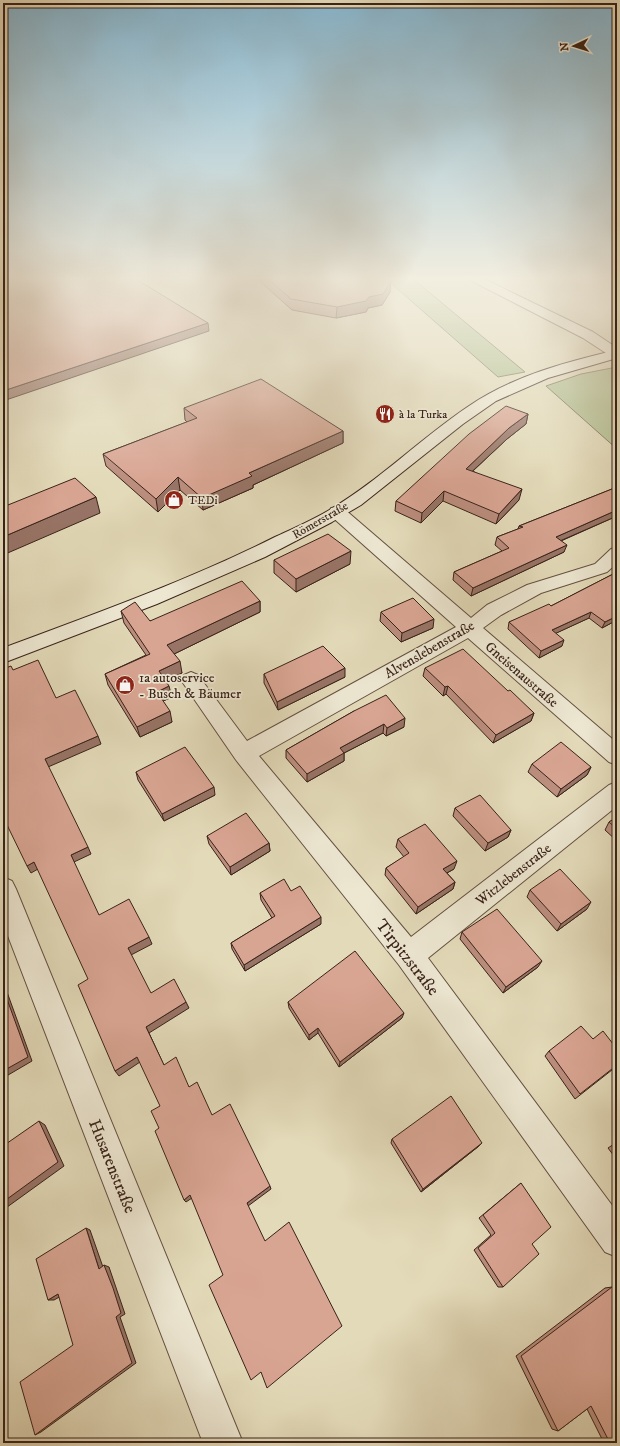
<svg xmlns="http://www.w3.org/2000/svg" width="620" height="1446" viewBox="0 0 620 1446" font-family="'IM FELL DW Pica',serif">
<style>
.green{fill:#b3c090;stroke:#767154}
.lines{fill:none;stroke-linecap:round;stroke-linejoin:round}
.street-casing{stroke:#645041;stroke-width:2}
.secondary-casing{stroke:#392219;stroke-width:2}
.street{fill:#ede7d2;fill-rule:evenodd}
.secondary{fill:#ede7d2;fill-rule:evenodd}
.wall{fill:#bb8e7e;stroke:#392219}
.shaded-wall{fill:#987467;stroke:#392219}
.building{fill:#d9a593;stroke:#392219}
.labels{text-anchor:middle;stroke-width:3.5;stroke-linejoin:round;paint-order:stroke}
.far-poi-label{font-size:12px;fill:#392219;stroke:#ede7d2;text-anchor:start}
.far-street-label{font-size:12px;fill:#392219;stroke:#ede7d2}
.street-label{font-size:14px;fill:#392219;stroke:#ede7d2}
.poi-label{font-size:14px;fill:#392219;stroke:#ede7d2;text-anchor:start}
.near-street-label{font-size:17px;fill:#392219;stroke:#ede7d2}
</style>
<rect width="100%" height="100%" fill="#e3dab9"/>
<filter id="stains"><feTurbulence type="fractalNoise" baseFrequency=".005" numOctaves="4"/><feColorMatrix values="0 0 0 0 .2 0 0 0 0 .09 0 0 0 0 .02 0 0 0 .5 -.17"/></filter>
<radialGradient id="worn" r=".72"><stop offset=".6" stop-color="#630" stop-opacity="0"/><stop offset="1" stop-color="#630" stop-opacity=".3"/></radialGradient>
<path class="green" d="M 385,278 L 412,278 L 525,372 L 498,377 Z
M 617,367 L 617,449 L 546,386 L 581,374 Z"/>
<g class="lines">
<g class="street-casing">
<path id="street" d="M 468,278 L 482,278 L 593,332 L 617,348 L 617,358 L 612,357 L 583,338 L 470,280 Z
M 337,507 L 343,508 L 471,618 L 487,605 L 527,585 L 595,564 L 611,549 L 617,547 L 617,563 L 607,572 L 541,593 L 501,615 L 483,628 L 617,743 L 617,765 L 609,762 L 468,638 L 259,756 L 411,937 L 609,785 L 617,782 L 617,806 L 428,958 L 617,1212 L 617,1257 L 605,1252 L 399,965 L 236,760 L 181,680 L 184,675 L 191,672 L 198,675 L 247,741 L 456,627 L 331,516 L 329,512 L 331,508 Z
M 3,877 L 12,881 L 16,889 L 243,1443 L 203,1443 L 3,923 Z"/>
</g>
<g class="secondary-casing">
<path id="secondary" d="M 617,350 L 617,358 L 548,378 L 496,401 L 463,424 L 361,505 L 332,522 L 265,557 L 157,604 L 3,663 L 3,648 C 95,614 187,581 275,537 C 294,528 313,520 331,509 C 380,480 421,438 469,406 C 513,376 566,362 617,350 Z"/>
</g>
<use href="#street" class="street"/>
<use href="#secondary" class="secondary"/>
</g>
<path class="wall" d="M 256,278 L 386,278 L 390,292 L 382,305 L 368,308 L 366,312 L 336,318 L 292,310 Z
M 184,408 L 343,431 L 343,443 L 253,485 L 253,488 L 203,510 L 180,490 L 158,512 L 106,466 L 103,454 L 187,422 L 185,420 Z
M 528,414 L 526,424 L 507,439 L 473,471 L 519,500 L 496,524 L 443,501 L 421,523 L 395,511 L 396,501 Z
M 617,487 L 617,516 L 561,541 L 564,552 L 471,596 L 453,580 L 454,572 L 502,551 L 495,545 L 497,537 L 518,529 L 519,526 Z
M 274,560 L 350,564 L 296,592 L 274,573 Z
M 617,572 L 617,620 L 602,628 L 589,618 L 556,633 L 562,646 L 539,658 L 508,629 L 509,622 L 551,606 Z
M 260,601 L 260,612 L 174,654 L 182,673 L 165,680 L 172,697 L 163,701 L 172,722 L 140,737 L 108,685 L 105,674 L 146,655 L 124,623 L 121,611 L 150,621 Z
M 381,612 L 433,628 L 401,642 L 380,621 Z
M 425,668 L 508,691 L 534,713 L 531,721 L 493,743 L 446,694 L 443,696 L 423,676 Z
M 264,674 L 345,677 L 278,710 L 264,683 Z
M 354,711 L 404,727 L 386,736 L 383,733 L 344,753 L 344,761 L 307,782 L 286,758 L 286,750 Z
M 532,764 L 591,767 L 587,775 L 557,797 L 528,772 Z
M 136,772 L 215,795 L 164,821 L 138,780 Z
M 455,808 L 511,830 L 508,837 L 485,851 L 453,816 Z
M 617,817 L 617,841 L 605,830 L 609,822 Z
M 207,836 L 269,843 L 270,851 L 231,875 L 209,844 Z
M 398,839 L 454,869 L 447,873 L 455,882 L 453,889 L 416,914 L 385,875 L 386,868 L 404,857 L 396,847 Z
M 530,890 L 587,909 L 557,931 L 527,897 Z
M 291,891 L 321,924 L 245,971 L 232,949 L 231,943 L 272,918 L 261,900 L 260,893 Z
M 462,932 L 538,967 L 503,993 L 460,939 Z
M 288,1002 L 402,1018 L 339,1067 L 318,1033 L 309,1040 L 289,1008 Z
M 593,1039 L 617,1049 L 617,1066 L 575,1099 L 545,1056 L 549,1051 Z
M 392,1139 L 482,1143 L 479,1146 L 421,1192 L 391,1143 Z
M 617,1142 L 617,1160 L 608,1148 Z
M 521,1183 L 532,1244 L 503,1287 L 498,1287 L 474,1250 L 491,1235 L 479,1218 Z
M 612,1287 L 617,1443 L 604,1443 L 587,1409 L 558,1431 L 552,1429 L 516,1356 L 605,1288 Z"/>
<path class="shaded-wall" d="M 391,281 L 390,292 L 382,305 L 368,308 L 366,312 L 336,318 L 337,307 Z
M 208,323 L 209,331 L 3,401 L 3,391 Z
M 528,414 L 526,424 L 507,439 L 464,479 L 466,469 L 509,428 Z
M 343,431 L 343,443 L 253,485 L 253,488 L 203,510 L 202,498 L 249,473 Z
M 178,477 L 180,490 L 158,512 L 156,499 Z
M 522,489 L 519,500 L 496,524 L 499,514 Z
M 444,491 L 443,501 L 421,523 L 422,513 Z
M 96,497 L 100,513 L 3,555 L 3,537 Z
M 617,510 L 617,516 L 553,544 L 556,537 Z
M 567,545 L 564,552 L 471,596 L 473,588 Z
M 351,551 L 350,564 L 296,592 L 296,579 Z
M 260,601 L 260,612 L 170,656 L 167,645 Z
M 591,612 L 589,618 L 550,636 L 552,630 Z
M 617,616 L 617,620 L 602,628 L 605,622 Z
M 434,619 L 433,628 L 401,642 L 402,633 Z
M 564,640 L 562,646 L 539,658 L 541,651 Z
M 180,661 L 182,673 L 162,682 L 159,671 Z
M 345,668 L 345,677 L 278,710 L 277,702 Z
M 169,686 L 172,697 L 159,703 L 157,692 Z
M 448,686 L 446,694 L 443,696 L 445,687 Z
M 170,711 L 172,722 L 140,737 L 137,727 Z
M 534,713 L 531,721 L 493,743 L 496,735 Z
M 405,718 L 404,727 L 386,736 L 387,728 Z
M 384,724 L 383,733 L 344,753 L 344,761 L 307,782 L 307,774 L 340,748 Z
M 98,736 L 101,744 L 48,767 L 45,759 Z
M 591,767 L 587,775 L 557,797 L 561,789 Z
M 214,787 L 215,795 L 164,821 L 162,814 Z
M 511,830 L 508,837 L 485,851 L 488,843 Z
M 269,843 L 270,851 L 231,875 L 230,867 Z
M 88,847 L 91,854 L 74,862 L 71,855 Z
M 457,861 L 454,869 L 441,876 L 443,869 Z
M 34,862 L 38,869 L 31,873 L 27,866 Z
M 455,882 L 453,889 L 416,914 L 418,907 Z
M 591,902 L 587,909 L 557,931 L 561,924 Z
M 321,917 L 321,924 L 245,971 L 244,965 Z
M 149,937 L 152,944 L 131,955 L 128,948 Z
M 542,961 L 538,967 L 503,993 L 506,987 Z
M 3,981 L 32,1061 L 3,1078 Z
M 186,1002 L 189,1008 L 149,1033 L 166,1070 L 146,1027 Z
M 404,1013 L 402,1018 L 339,1067 L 340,1062 Z
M 318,1028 L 318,1033 L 309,1040 L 309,1035 Z
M 137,1057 L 140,1062 L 119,1076 L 115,1071 Z
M 39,1121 L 45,1125 L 64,1166 L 3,1210 L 3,1202 Z
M 482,1143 L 479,1146 L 421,1192 L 423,1189 Z
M 270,1186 L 271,1189 L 248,1206 L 247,1203 Z
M 190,1195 L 192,1198 L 186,1202 L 184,1200 Z
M 86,1228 L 90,1230 L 104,1270 L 99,1269 Z
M 104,1265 L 109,1267 L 125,1314 L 120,1317 L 136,1363 L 41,1432 L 35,1435 L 116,1317 Z
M 58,1294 L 63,1295 L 54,1300 L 48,1300 Z"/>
<path class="building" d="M 3,278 L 134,278 L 208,323 L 3,391 Z
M 267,278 L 386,278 L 391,281 L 383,294 L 369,297 L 366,301 L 337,307 L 291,299 Z
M 261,379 L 343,431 L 249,473 L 252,476 L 202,498 L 178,477 L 156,499 L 103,454 L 197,418 L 184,408 Z
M 506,406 L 528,414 L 509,428 L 466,469 L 522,489 L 499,514 L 444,491 L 422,513 L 396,501 L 469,434 Z
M 75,478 L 96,497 L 3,537 L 3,507 Z
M 617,487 L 617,510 L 556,537 L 567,545 L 473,588 L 454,572 L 509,548 L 497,537 L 523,527 L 519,526 Z
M 328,534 L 351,551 L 296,579 L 274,560 Z
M 617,572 L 617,616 L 605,622 L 591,612 L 552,630 L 564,640 L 541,651 L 509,622 L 549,604 L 551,606 Z
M 242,581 L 260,601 L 167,645 L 180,661 L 159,671 L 169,686 L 157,692 L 170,711 L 137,727 L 105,674 L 150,654 L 121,611 L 135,602 L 150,621 Z
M 413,598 L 434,619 L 402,633 L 381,612 Z
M 323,646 L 345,668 L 277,702 L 264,674 Z
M 463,649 L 508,691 L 510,690 L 534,713 L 496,735 L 448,686 L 445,687 L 425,668 Z
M 38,660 L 56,698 L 75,690 L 98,736 L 45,759 L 88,847 L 71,855 L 99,915 L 129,899 L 149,937 L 128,948 L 151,993 L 174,979 L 186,1002 L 146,1027 L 164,1065 L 176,1057 L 189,1087 L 197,1082 L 212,1115 L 230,1104 L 270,1186 L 247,1203 L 265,1241 L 289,1222 L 342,1326 L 267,1388 L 261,1372 L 251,1380 L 209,1285 L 223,1275 L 190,1195 L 184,1200 L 155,1131 L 159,1128 L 151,1111 L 160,1106 L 137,1057 L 115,1071 L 78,985 L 88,979 L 34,862 L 27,866 L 8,827 L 3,815 L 3,669 L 11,666 L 13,670 Z
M 386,695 L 405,718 L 387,728 L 384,724 L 340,748 L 344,753 L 307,774 L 286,750 L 354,711 Z
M 561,742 L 591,767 L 561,789 L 532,764 Z
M 185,747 L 214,787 L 162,814 L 136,772 Z
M 480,795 L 511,830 L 488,843 L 455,808 Z
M 246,813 L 269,843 L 230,867 L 207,836 Z
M 617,817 L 617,829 L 609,822 Z
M 425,824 L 457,861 L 443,869 L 455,882 L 418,907 L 386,868 L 409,853 L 398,839 Z
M 560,869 L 591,902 L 561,924 L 530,890 Z
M 284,879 L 291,891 L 300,886 L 321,917 L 244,965 L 231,943 L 275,916 L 260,893 Z
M 497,909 L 542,961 L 506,987 L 462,932 Z
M 355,951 L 404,1013 L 340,1062 L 318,1028 L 309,1035 L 288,1002 Z
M 3,988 L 28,1057 L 3,1071 Z
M 581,1026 L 593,1039 L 603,1031 L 617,1049 L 617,1065 L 580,1094 L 549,1051 Z
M 451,1096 L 482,1143 L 423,1189 L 392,1139 Z
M 39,1121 L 58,1162 L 3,1202 L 3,1146 Z
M 617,1142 L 617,1148 L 614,1144 Z
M 521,1183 L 551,1227 L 532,1244 L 539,1254 L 503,1287 L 478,1248 L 495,1233 L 483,1215 Z
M 86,1228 L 99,1269 L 104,1265 L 113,1288 L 121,1313 L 116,1317 L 132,1363 L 35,1435 L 20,1382 L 73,1345 L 58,1294 L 48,1300 L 36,1259 Z
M 612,1287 L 617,1296 L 617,1443 L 610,1443 L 591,1406 L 558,1431 L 521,1356 Z"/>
<linearGradient id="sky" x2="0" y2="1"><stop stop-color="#87b7d0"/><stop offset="0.58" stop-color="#f2eee0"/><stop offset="1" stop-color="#f2eee0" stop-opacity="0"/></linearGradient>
<rect width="620" height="480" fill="url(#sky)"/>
<defs>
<g id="restaurant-disc" transform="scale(1)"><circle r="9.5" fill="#8f2418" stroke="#ede7d2"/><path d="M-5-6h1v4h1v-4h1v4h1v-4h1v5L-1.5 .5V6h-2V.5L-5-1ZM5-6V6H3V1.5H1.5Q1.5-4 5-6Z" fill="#fff"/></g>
<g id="shop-disc" transform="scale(1)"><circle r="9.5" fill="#8f2418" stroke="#ede7d2"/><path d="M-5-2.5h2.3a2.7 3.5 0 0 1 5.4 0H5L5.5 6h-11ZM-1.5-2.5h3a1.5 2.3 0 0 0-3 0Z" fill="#fff"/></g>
</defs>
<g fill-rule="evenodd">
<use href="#restaurant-disc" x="385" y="414"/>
<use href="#shop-disc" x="174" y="500"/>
<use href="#shop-disc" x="125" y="685"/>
</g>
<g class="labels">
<g class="far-poi-label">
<text x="399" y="418">à la Turka</text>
<text x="188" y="504">TEDi</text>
</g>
<g class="far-street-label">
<text transform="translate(320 520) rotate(-30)" y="4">Römerstraße</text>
</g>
<g class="street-label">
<text transform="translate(429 649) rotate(-30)" y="5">Alvenslebenstraße</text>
<text transform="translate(522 674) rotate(41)" y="5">Gneisenaustraße</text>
<text transform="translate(513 874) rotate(-38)" y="5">Witzlebenstraße</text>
</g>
<g class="poi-label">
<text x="139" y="682">1a autoservice<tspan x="139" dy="16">- Busch &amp; Bäumer</tspan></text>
</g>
<g class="near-street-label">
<text transform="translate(408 957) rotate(52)" y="6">Tirpitzstraße</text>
<text transform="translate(113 1166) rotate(68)" y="6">Husarenstraße</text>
</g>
</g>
<rect width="620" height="1446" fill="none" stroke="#e3dab9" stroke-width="16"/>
<rect x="4" y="4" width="612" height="1438" fill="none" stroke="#392219" stroke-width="2"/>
<rect x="8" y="8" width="604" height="1430" fill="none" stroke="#392219"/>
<g transform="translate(574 46) rotate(266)" stroke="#ede7d2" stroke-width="3" paint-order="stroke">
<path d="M0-3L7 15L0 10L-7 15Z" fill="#392219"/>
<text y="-6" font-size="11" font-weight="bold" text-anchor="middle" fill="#392219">N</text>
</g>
<rect width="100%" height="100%" filter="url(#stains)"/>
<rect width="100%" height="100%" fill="url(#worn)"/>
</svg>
